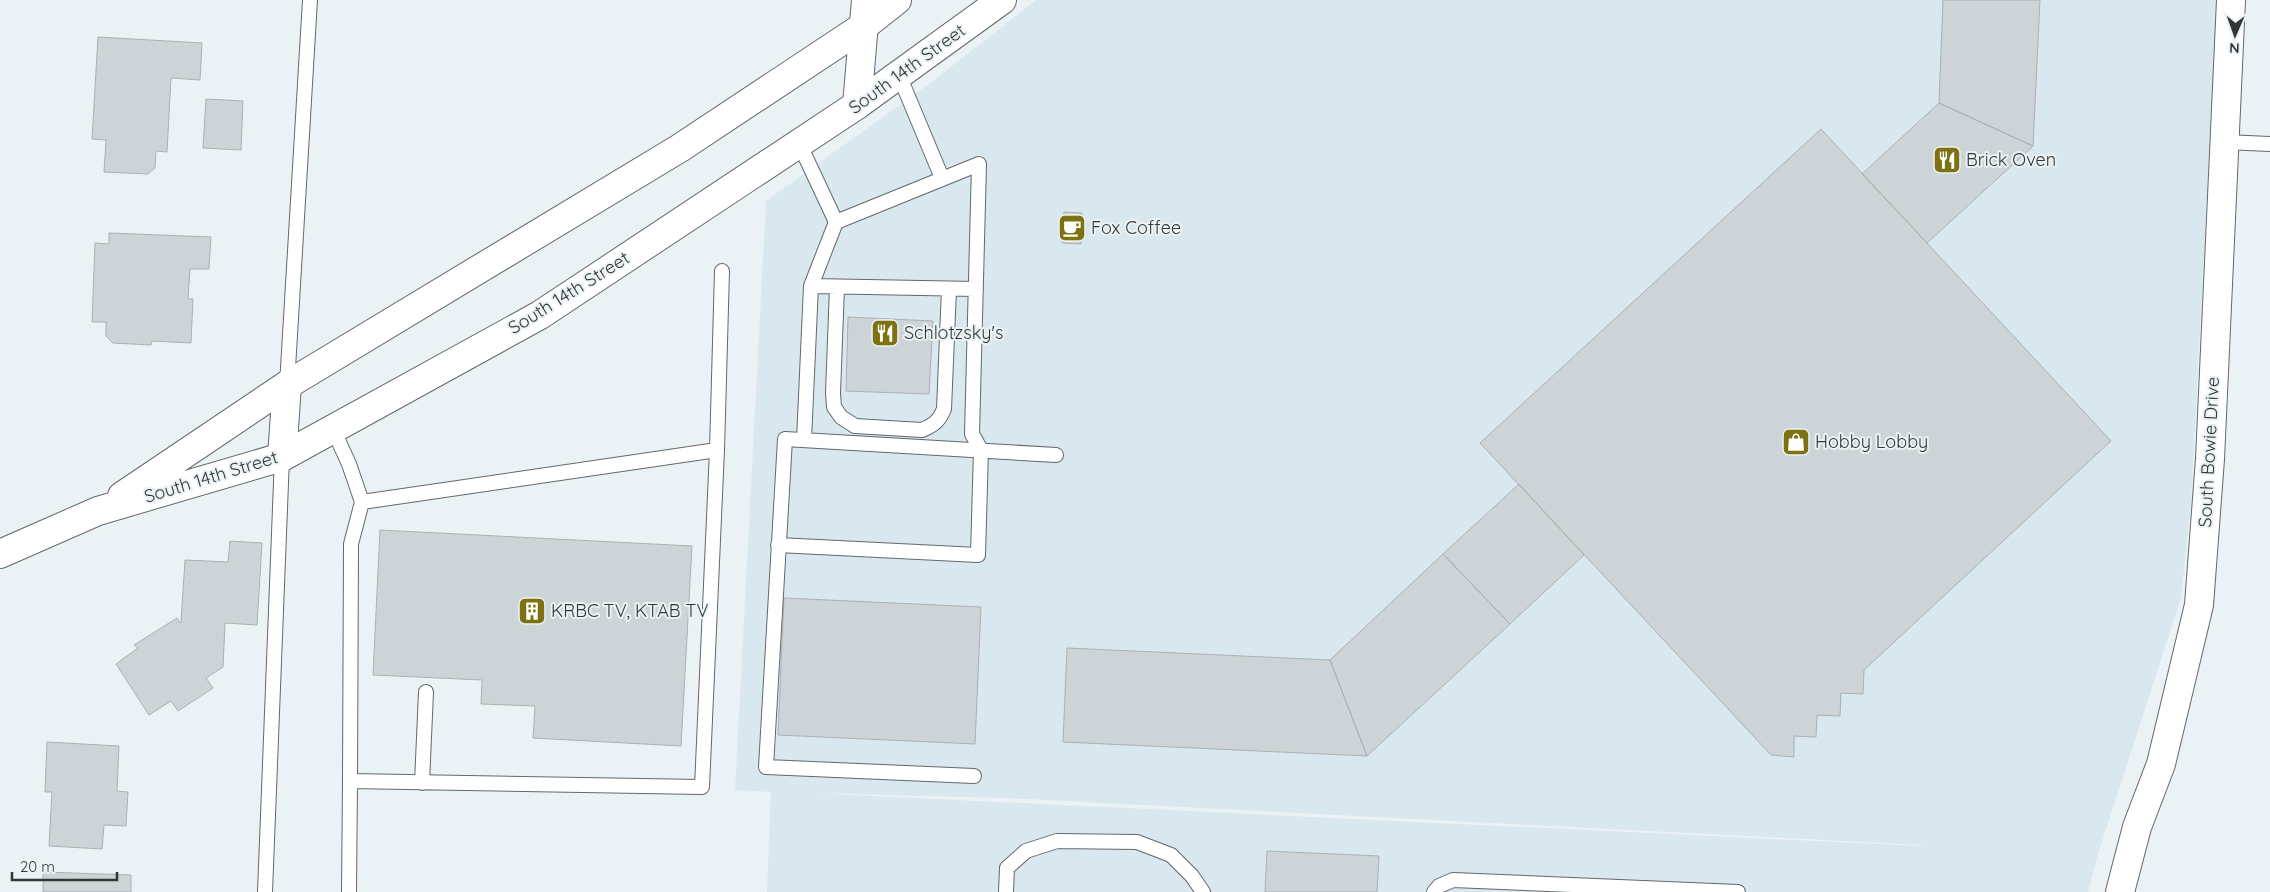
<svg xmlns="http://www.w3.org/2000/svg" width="2270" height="892" viewBox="0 0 2270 892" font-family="Quicksand,sans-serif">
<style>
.built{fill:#d9e7ee;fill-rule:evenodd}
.building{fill:#cdd4d7;stroke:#aab0b3}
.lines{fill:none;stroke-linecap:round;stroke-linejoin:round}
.service-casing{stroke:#62686b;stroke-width:16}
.minor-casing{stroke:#62686b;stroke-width:30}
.tertiary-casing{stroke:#62686b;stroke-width:30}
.secondary-casing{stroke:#62686b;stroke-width:30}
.service{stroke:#fff;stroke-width:14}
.minor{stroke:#fff;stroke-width:28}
.tertiary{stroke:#fff;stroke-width:28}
.secondary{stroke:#fff;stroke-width:28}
.labels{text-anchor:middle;stroke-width:4;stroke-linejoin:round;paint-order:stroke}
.street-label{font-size:18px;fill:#333637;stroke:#ebf2f5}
.poi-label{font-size:18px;fill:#333637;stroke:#ebf2f5;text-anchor:start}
</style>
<rect width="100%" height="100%" fill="#ebf2f5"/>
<path class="built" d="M 1036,0 L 2217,0 L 2191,504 L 2181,598 L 2098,854 L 2088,892 L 767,892 L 771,792 L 735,790 L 766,201 L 929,84 ZM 809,793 L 1008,798 L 1922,845 L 1922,846 Z"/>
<path class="building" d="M 1943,0 L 2040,0 L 2033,146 L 1939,103 Z
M 98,37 L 202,43 L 200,80 L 171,78 L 167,152 L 156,151 L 155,168 L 148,174 L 104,172 L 106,140 L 92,139 Z
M 206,99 L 243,101 L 241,150 L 203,148 Z
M 1939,103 L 2033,146 L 1927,243 L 1862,174 Z
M 1821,129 L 2111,441 L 1864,670 L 1863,694 L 1841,693 L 1840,716 L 1817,715 L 1816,737 L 1794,736 L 1794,757 L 1771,755 L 1480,443 Z
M 1064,212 L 1082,213 L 1081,244 L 1062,243 Z
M 109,233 L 211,237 L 209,269 L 190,269 L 188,299 L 193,299 L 191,343 L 152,341 L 151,345 L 113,343 L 106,336 L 106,322 L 92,322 L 95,243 L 109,244 Z
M 848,317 L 933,321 L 929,394 L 846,391 Z
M 1519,484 L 1584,555 L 1510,624 L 1443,554 Z
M 380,530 L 692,546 L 681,746 L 533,738 L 535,706 L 481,704 L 482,680 L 373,675 Z
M 230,541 L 262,543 L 257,625 L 225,623 L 223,667 L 206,678 L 213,688 L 178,711 L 171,701 L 149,715 L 116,664 L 138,648 L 134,645 L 177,618 L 180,623 L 181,622 L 185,560 L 228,562 Z
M 1443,554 L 1510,624 L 1367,756 L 1330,660 Z
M 784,598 L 981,607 L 975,744 L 778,735 Z
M 1067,648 L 1330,660 L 1367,756 L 1063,742 Z
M 47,742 L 119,746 L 117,791 L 128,792 L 126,826 L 104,825 L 102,849 L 49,846 L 52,792 L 45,792 Z
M 1267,851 L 1379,856 L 1377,892 L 1265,892 Z
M 43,872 L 131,875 L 131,892 L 43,892 Z"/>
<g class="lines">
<g class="service-casing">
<path id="service" d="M 899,75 L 942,178
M 2225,142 L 2270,144
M 799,143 L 836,222
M 811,286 L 976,289
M 837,287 L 833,393 L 834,407 L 841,417 L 855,426 L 922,430 C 934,425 939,421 944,409 L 949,289
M 287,385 L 310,0
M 333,429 L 349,464 L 362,502 L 717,450 L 702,787 L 350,781 L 351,544 L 362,502
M 717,450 L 722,271
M 778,545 L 978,555 L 981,450 L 972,434 L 979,164 L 836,222 L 811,286 L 804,440
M 974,776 L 766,767 L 785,439 L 1056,455
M 422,783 L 426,692
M 265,892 L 282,457
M 349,892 L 350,781
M 1006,892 L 1007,868 L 1026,851 L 1057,841 L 1137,842 L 1171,855 L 1192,876 L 1203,892
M 1434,892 L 1439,886 L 1453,880 L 1738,892"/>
</g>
<g class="minor-casing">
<path id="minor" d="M 857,105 L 866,0
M 2120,892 L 2137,827 L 2161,764 L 2199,605 L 2210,459 L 2231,0"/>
</g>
<g class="tertiary-casing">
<path id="tertiary" d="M 282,457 L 287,385"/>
</g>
<g class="secondary-casing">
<path id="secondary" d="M 122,496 L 287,385 L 680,148 L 864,26 L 897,0
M 0,554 L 98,511 L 282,457 L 540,315 L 857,105 L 1002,0"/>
</g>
<use href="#service" class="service"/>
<use href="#minor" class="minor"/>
<use href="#tertiary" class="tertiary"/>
<use href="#secondary" class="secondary"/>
</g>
<defs>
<g id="restaurant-square" transform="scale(1.4375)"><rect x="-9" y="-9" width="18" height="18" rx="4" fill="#7d7111" stroke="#ebf2f5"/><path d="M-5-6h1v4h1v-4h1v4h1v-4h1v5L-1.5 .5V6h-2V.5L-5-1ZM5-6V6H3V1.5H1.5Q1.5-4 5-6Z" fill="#fff"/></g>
<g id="cafe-square" transform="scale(1.4375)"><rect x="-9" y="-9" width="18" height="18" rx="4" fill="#7d7111" stroke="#ebf2f5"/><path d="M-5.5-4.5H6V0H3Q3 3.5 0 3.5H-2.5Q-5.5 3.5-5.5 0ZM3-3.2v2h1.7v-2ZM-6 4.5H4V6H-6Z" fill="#fff"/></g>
<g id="shop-square" transform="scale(1.4375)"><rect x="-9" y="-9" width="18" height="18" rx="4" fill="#7d7111" stroke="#ebf2f5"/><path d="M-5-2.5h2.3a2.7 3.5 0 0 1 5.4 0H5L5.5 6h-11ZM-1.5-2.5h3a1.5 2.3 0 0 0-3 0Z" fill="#fff"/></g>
<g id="building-square" transform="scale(1.4375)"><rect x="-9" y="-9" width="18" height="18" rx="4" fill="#7d7111" stroke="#ebf2f5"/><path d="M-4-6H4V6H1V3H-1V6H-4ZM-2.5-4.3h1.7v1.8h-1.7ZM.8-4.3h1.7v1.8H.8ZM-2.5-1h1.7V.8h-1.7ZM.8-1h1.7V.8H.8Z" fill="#fff"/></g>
</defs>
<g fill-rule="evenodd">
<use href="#restaurant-square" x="1947" y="160"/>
<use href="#cafe-square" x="1072" y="228"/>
<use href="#restaurant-square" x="885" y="333"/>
<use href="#shop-square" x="1796" y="442"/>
<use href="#building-square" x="532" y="611"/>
</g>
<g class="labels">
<g class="street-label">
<text transform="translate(907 69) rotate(-36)" y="6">South 14th Street</text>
<text transform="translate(569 293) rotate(-32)" y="6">South 14th Street</text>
<text transform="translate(2209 452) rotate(-87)" y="6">South Bowie Drive</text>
<text transform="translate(211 477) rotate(-17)" y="6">South 14th Street</text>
</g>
<g class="poi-label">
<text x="1966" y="166">Brick Oven</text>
<text x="1091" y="234">Fox Coffee</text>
<text x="904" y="339">Schlotzsky's</text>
<text x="1815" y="448">Hobby Lobby</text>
<text x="551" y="617">KRBC TV, KTAB TV</text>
</g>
</g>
<g transform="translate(2235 35) rotate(182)" stroke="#ebf2f5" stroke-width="4" paint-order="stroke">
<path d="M0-4L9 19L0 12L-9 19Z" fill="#333637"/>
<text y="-8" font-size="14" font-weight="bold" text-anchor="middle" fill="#333637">N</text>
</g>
<path d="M12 872v8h105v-8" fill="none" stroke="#333637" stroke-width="2.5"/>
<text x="20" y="872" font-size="15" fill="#333637" stroke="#ebf2f5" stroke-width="4" paint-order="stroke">20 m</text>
</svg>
